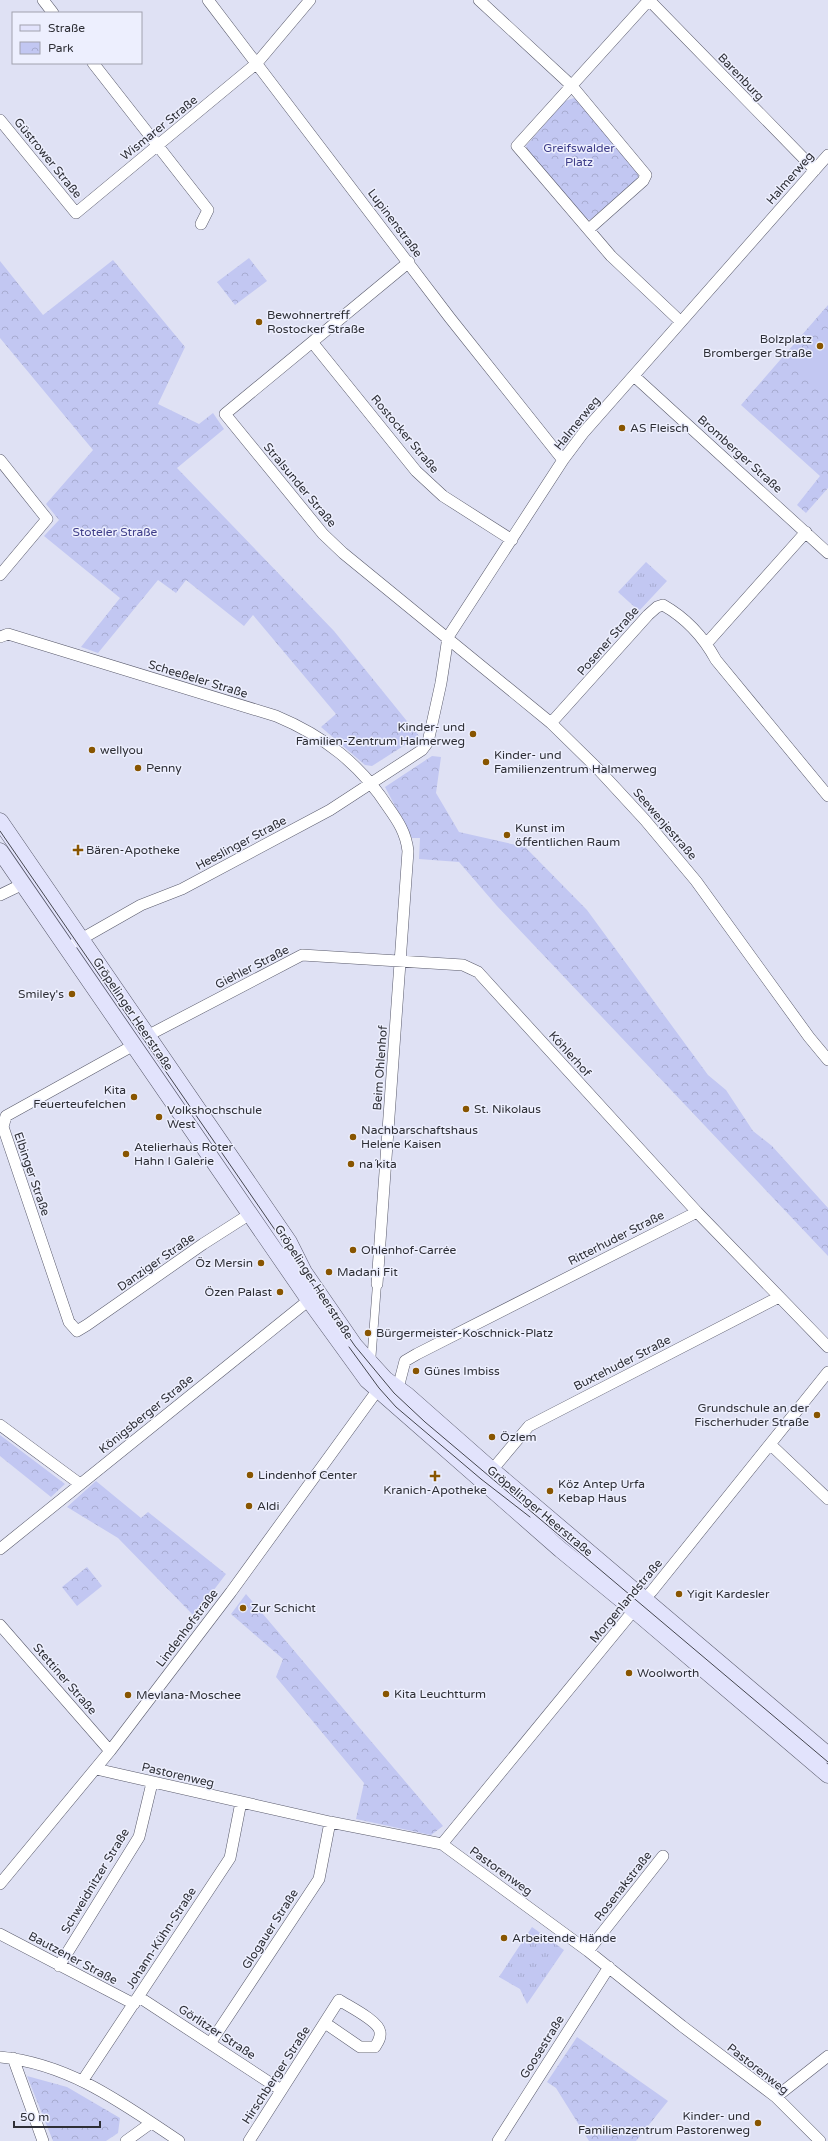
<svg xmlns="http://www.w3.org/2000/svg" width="828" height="2141" viewBox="0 0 828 2141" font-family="'Varela Round',sans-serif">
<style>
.grass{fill:url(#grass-tufts)}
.park{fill:url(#park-crowns)}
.garden{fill:#c2c7f2}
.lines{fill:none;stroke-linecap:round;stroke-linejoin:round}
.pedestrian-casing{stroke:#595a6b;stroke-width:9}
.minor-casing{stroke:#595a6b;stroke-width:12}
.secondary-casing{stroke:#595a6b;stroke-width:17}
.pedestrian{stroke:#fff;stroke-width:8}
.minor{stroke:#fff;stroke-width:11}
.secondary{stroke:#e2e3fc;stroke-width:16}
.tram{stroke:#45464f;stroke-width:1}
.poi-dot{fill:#850;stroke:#edeffe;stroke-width:1.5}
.labels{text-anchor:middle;stroke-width:3;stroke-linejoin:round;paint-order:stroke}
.street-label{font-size:12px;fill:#2e2f36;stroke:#edeffe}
.park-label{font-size:12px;fill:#3f3e8a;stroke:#edeffe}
.poi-label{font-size:12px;fill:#2e2f36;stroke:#edeffe;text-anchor:start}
</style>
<defs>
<pattern id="grass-tufts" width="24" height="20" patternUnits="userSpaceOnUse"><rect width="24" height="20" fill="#c2c7f2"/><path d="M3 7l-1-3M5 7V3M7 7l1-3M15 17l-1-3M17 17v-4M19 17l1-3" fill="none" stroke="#a7abd0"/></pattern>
<pattern id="park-crowns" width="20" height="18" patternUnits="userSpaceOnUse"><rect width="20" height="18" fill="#c2c7f2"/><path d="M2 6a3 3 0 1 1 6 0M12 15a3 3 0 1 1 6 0" fill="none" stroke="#a7abd0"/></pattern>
</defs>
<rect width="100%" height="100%" fill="#dfe1f4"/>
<path class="grass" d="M 646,562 L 667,581 L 639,611 L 618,592 Z
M 532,1927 L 564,1950 L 527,2004 L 520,1989 L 499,1977 Z"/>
<path class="park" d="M 574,98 L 583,103 L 639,174 L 637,179 L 590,220 L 584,217 L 530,153 L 526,146 L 565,101 Z
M 249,258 L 267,281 L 235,305 L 217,282 Z
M 113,260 L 185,347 L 158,404 L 199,424 L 213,413 L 224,429 L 177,468 L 334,631 L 419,736 L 372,766 L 365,765 L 321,727 L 336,714 L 253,615 L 244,626 L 186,580 L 176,593 L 158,580 L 98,653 L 81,647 L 120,598 L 44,536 L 59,520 L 46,504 L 93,450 L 0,338 L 0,261 L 43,315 Z
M 828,305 L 828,488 L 806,513 L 797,505 L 820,476 L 741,405 Z
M 432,756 L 441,757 L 436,793 L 459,832 L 525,847 L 587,910 L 708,1075 L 726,1090 L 753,1131 L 772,1146 L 828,1208 L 828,1256 L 497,906 L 459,862 L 419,859 L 420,838 L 412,838 L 385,787 Z
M 0,1435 L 65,1484 L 51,1497 L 0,1456 Z
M 96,1481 L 141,1518 L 148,1512 L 226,1574 L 194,1616 L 118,1538 L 67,1507 Z
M 87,1567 L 102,1586 L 77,1606 L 62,1587 Z
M 246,1594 L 443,1826 L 431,1835 L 356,1819 L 364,1783 L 276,1677 L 283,1659 L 231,1614 Z
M 577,2037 L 668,2101 L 636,2141 L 589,2141 L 556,2088 L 547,2082 Z
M 27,2076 L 67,2087 L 120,2118 L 118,2133 L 106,2141 L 53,2141 Z"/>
<path class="garden" d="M 828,328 L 828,392 L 796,364 Z"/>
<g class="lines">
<g class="pedestrian-casing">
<path id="pedestrian" d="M 371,1363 L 377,1284"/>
</g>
<g class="minor-casing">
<path id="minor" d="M 43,0 L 53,13
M 208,0 L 450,318 L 563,460
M 479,0 L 572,86 L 646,175 L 643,181 L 589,229
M 649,0 L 517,146 L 611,256 L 681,322
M 649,0 L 815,170
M 93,63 L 208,210 L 201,224
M 0,120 L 76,213 L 257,63 L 310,0
M 409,262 L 225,414 L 323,534 L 343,553 L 551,723 L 598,769 L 645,820 L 696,881 L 809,1037 L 828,1060
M 312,342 L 416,471 L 443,496 L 512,540
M 634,376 L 828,553
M 0,460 L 47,519 L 0,575
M 0,637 L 8,634 L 276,716 C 324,736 360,764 388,807 C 398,821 406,833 408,851 L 377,1284
M 707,643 L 806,532
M 551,723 L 648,615 L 657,607 L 663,605 C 686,618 704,638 716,660 L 828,796
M 0,895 L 23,884
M 76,942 L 141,905 L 182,889 L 330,810 L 422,750 L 428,742 L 441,683 L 448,637 L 563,460 L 584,432 L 828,155
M 147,1036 L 302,955 L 463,965 L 478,972 L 697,1212 L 828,1347
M 134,1045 L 6,1116 L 3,1127 L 69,1322 L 77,1331 L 87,1325 L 203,1244 L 250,1214
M 398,1388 L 405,1361 L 417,1354 L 697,1212
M 0,1425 L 80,1484
M 771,1445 L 828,1499
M 492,1470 L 529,1426 L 779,1297
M 0,1549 L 309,1300
M 0,1625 L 110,1751
M 96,1769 L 330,1822 L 442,1844 L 588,1951 L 682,2026 L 776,2097 L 820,2141
M 442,1844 L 634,1610 L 652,1591 L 828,1372
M 0,1884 L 110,1751 L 231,1592 L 382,1384
M 0,1934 L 134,2004
M 588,1951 L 663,1856
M 59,1966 L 139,1837 L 152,1783
M 139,1997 L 281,2090
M 211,2042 L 319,1879 L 330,1822
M 0,2057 C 70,2064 122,2103 179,2141
M 13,2058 L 43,2141
M 83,2080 L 230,1858 L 241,1802
M 776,2097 L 828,2056
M 126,2141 L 151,2123
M 249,2141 L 339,2000 C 348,2006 379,2021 380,2032 C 381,2038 378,2042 375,2047 L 360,2047 L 325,2023
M 498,2141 L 609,1967"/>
</g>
<g class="secondary-casing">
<path id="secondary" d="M 0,821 L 263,1204 L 289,1242 L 304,1272 L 355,1346 L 385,1379 L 407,1395 L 492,1470 L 828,1755
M 0,851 L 309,1300 L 367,1380 L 561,1550 L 634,1610 L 828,1775"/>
</g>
<use href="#pedestrian" class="pedestrian"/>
<use href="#minor" class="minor"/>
<use href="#secondary" class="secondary"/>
<path class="tram" d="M 0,831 L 355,1346 L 394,1393 L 425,1422 L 828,1762
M 349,1347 L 379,1388 L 396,1407 L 481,1479 L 530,1517"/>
</g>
<g class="poi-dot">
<circle cx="259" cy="322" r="4"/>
<circle cx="820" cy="346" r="4"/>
<circle cx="622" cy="428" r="4"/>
<circle cx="473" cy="734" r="4"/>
<circle cx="92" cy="750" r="4"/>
<circle cx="486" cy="762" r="4"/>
<circle cx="138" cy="768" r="4"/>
<circle cx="507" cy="835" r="4"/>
<path d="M76 844h4v4h4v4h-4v4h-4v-4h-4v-4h4z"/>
<circle cx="72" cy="994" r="4"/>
<circle cx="134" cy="1097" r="4"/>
<circle cx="466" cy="1109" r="4"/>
<circle cx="159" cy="1117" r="4"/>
<circle cx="353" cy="1137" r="4"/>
<circle cx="126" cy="1154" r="4"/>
<circle cx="351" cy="1164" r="4"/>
<circle cx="353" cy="1250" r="4"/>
<circle cx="261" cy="1263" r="4"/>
<circle cx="329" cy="1272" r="4"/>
<circle cx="280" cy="1292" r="4"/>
<circle cx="368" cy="1333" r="4"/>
<circle cx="416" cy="1371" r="4"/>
<circle cx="817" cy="1415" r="4"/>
<circle cx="492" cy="1437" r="4"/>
<circle cx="250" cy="1475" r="4"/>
<path d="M433 1470h4v4h4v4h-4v4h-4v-4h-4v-4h4z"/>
<circle cx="550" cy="1491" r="4"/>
<circle cx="249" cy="1506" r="4"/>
<circle cx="679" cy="1594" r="4"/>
<circle cx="243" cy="1608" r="4"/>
<circle cx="629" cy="1673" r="4"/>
<circle cx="386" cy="1694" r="4"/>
<circle cx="128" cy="1695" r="4"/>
<circle cx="504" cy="1938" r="4"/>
<circle cx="758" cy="2123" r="4"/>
</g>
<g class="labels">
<g class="street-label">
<text transform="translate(741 77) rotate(46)" y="4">Barenburg</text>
<text transform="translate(159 128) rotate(-39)" y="4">Wismarer Straße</text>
<text transform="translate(48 158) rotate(51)" y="4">Güstrower Straße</text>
<text transform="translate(790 178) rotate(-49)" y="4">Halmerweg</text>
<text transform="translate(395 223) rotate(53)" y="4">Lupinenstraße</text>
<text transform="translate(577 423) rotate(-51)" y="4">Halmerweg</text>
<text transform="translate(405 434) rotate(50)" y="4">Rostocker Straße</text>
<text transform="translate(740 454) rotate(42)" y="4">Bromberger Straße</text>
<text transform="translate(300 485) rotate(50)" y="4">Stralsunder Straße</text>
<text transform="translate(608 641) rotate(-49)" y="4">Posener Straße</text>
<text transform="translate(198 679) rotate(17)" y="4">Scheeßeler Straße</text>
<text transform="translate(665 824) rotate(49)" y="4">Seewenjestraße</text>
<text transform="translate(241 843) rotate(-28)" y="4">Heeslinger Straße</text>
<text transform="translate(252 967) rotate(-27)" y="4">Giehler Straße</text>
<text transform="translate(133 1014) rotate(56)" y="4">Gröpelinger Heerstraße</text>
<text transform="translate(570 1054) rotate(48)" y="4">Köhlerhof</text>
<text transform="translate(380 1068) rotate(-86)" y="4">Beim Ohlenhof</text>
<text transform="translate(32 1174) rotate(71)" y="4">Elbinger Straße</text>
<text transform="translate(616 1238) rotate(-27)" y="4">Ritterhuder Straße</text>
<text transform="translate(156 1262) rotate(-35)" y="4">Danziger Straße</text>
<text transform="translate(314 1282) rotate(57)" y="4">Gröpelinger Heerstraße</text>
<text transform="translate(622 1363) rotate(-27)" y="4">Buxtehuder Straße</text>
<text transform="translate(146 1414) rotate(-39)" y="4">Königsberger Straße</text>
<text transform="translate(540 1511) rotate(40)" y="4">Gröpelinger Heerstraße</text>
<text transform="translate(626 1601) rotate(-50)" y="4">Morgenlandstraße</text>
<text transform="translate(187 1628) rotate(-53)" y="4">Lindenhofstraße</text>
<text transform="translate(65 1679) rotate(49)" y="4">Stettiner Straße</text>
<text transform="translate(178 1775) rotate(13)" y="4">Pastorenweg</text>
<text transform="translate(501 1871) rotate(36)" y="4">Pastorenweg</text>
<text transform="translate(95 1881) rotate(-59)" y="4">Schweidnitzer Straße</text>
<text transform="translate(623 1886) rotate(-52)" y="4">Rosenakstraße</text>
<text transform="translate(270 1929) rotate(-57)" y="4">Glogauer Straße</text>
<text transform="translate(161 1938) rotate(-57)" y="4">Johann-Kühn-Straße</text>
<text transform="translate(73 1958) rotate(28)" y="4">Bautzener Straße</text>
<text transform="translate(217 2032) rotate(33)" y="4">Görlitzer Straße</text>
<text transform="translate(542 2047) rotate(-58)" y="4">Goosestraße</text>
<text transform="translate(758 2069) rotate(38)" y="4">Pastorenweg</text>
<text transform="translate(276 2075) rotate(-57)" y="4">Hirschberger Straße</text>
</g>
<g class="park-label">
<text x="579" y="152">Greifswalder<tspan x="579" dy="14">Platz</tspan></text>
<text x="115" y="536">Stoteler Straße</text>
</g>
<g class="poi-label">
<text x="267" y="319">Bewohnertreff<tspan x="267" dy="14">Rostocker Straße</tspan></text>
<text x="812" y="343" text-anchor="end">Bolzplatz<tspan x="812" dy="14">Bromberger Straße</tspan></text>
<text x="630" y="432">AS Fleisch</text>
<text x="465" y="731" text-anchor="end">Kinder- und<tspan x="465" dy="14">Familien-Zentrum Halmerweg</tspan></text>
<text x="100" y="754">wellyou</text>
<text x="494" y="759">Kinder- und<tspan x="494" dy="14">Familienzentrum Halmerweg</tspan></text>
<text x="146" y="772">Penny</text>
<text x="515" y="832">Kunst im<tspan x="515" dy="14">öffentlichen Raum</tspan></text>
<text x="86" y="854">Bären-Apotheke</text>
<text x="64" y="998" text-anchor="end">Smiley's</text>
<text x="126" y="1094" text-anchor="end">Kita<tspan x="126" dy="14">Feuerteufelchen</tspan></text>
<text x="474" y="1113">St. Nikolaus</text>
<text x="167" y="1114">Volkshochschule<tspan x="167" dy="14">West</tspan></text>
<text x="361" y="1134">Nachbarschaftshaus<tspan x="361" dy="14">Helene Kaisen</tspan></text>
<text x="134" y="1151">Atelierhaus Roter<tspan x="134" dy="14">Hahn I Galerie</tspan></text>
<text x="359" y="1168">na´kita</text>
<text x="361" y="1254">Ohlenhof-Carrée</text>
<text x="253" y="1267" text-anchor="end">Öz Mersin</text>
<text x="337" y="1276">Madani Fit</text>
<text x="272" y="1296" text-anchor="end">Özen Palast</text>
<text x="376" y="1337">Bürgermeister-Koschnick-Platz</text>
<text x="424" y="1375">Günes Imbiss</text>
<text x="809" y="1412" text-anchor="end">Grundschule an der<tspan x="809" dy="14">Fischerhuder Straße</tspan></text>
<text x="500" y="1441">Özlem</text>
<text x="258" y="1479">Lindenhof Center</text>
<text x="558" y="1488">Köz Antep Urfa<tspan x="558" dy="14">Kebap Haus</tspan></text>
<text x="435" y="1494" text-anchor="middle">Kranich-Apotheke</text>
<text x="257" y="1510">Aldi</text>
<text x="687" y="1598">Yigit Kardesler</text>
<text x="251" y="1612">Zur Schicht</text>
<text x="637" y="1677">Woolworth</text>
<text x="394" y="1698">Kita Leuchtturm</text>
<text x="136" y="1699">Mevlana-Moschee</text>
<text x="512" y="1942">Arbeitende Hände</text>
<text x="750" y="2120" text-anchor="end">Kinder- und<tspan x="750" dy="14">Familienzentrum Pastorenweg</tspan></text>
</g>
</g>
<rect x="12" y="12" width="130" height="52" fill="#edeffe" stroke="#a1a2ae"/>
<rect x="20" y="25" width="20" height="6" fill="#e2e3fc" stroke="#a1a2ae"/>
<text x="48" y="32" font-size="12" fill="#2e2f36">Straße</text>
<rect x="20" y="42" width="20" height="12" fill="url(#park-crowns)" stroke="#a1a2ae"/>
<text x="48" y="52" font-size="12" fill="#2e2f36">Park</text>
<path d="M14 2121v6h86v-6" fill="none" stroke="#2e2f36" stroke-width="2"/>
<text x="20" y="2121" font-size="12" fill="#2e2f36" stroke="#edeffe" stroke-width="3" paint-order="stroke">50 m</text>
</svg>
